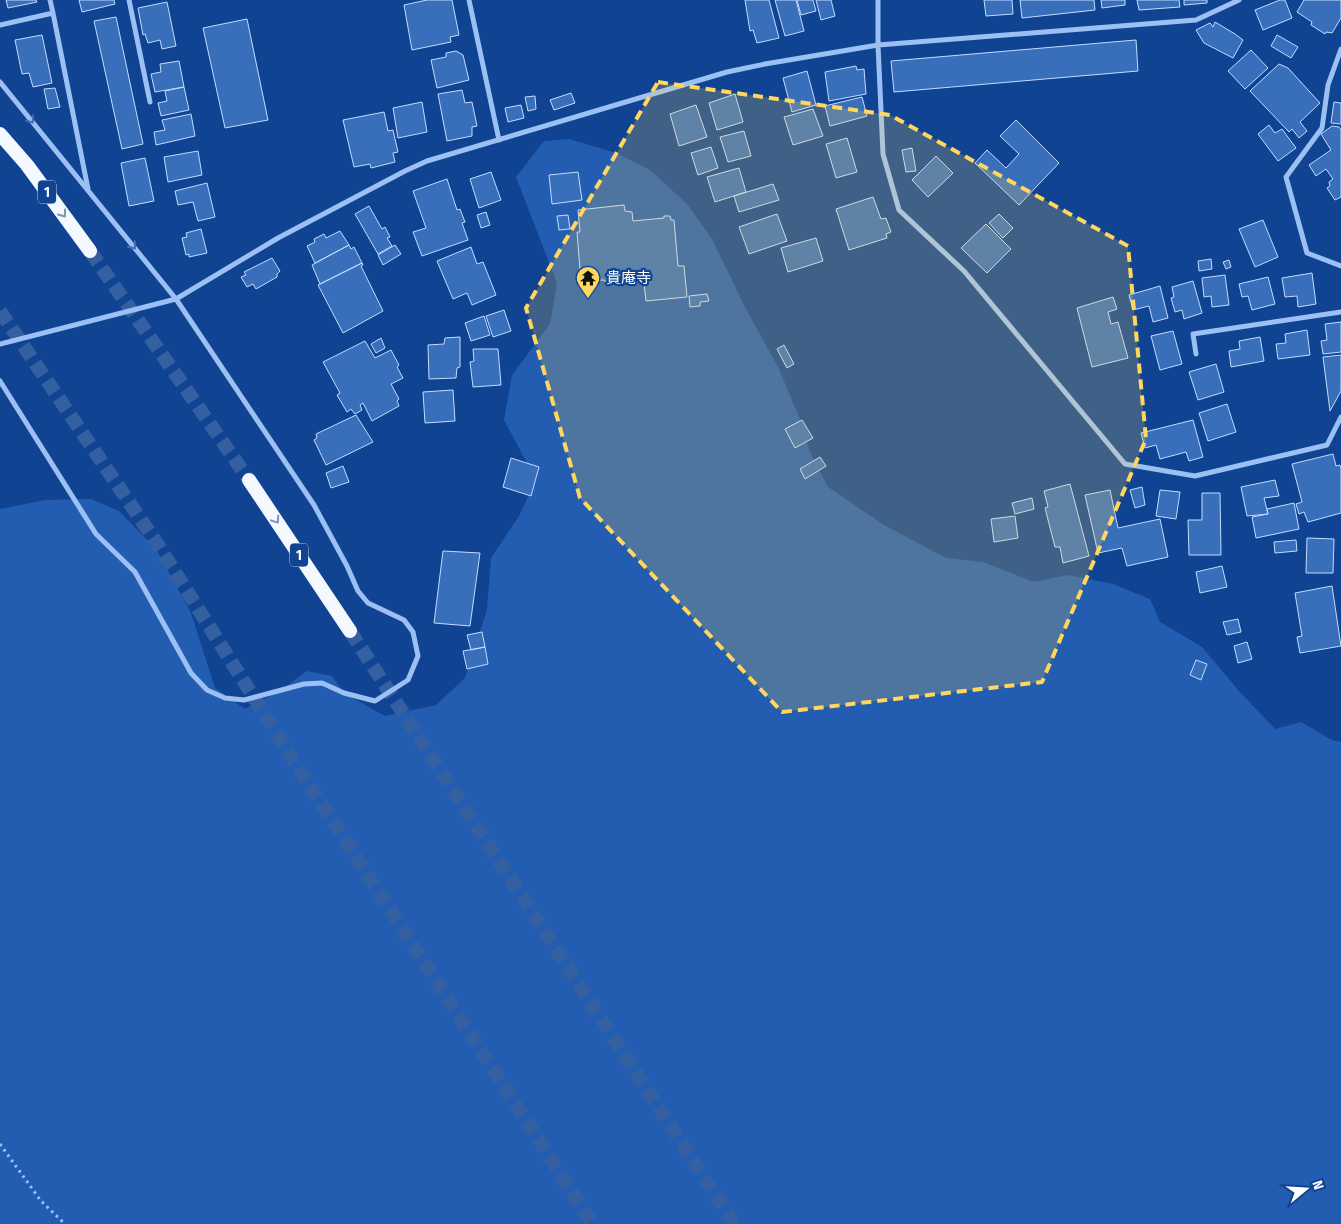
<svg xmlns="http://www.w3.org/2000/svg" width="1341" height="1224" viewBox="0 0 1341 1224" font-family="'Fira Sans Condensed','Noto Sans JP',sans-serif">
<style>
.green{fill:#225db1}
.building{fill:#386eba;stroke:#c3dcfe}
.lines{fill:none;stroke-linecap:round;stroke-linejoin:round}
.trunk-tunnel{stroke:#3460a2;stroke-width:14;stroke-dasharray:14 7;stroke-linecap:butt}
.path{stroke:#9cc0f3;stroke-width:3;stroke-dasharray:2.5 4;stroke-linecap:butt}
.minor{stroke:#9cc0f3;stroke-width:5}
.trunk{stroke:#f4f8ff;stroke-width:14}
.oneway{stroke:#416fb4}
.oneway2{stroke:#7795c3}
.marked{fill:#ffd65e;fill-opacity:0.2;stroke:#ffd65e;stroke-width:4;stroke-dasharray:10 6;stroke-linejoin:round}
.labels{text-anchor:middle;stroke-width:4.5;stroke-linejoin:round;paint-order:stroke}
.shield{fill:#104492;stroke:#b7c7de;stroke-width:1}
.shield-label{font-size:14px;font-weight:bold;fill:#fff}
.poi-label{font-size:15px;fill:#fff;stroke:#104492;text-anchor:start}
</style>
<rect width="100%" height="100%" fill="#104492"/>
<path class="green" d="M 569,139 L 616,153 L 650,170 L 687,204 L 712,239 L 745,307 L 779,369 L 799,417 L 810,452 L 828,487 L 884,525 L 946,558 L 983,562 L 1034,582 L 1068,575 L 1113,584 L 1150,599 L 1160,622 L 1202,647 L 1238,690 L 1275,729 L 1301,722 L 1332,740 L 1341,742 L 1341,1224 L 0,1224 L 0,509 L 45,500 L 91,499 L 119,511 L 156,549 L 191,613 L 215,688 L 245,709 L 278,692 L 307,671 L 332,676 L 344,693 L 385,716 L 436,705 L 465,678 L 487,610 L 491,558 L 519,516 L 536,480 L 504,420 L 512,375 L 550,324 L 557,283 L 516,177 L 544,141 Z"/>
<path class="building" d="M 6,0 L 36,0 L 37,2 L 8,8 Z
M 79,0 L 114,0 L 115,4 L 82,12 Z
M 427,0 L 452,0 L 459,35 L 450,37 L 451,42 L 412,50 L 404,5 Z
M 745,0 L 769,0 L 779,38 L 757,43 L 753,30 L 750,31 Z
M 775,0 L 796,0 L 804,31 L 785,36 Z
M 797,0 L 813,0 L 816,11 L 801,15 Z
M 816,0 L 831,0 L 835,16 L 821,20 Z
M 984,0 L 1012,0 L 1013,14 L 986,16 Z
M 1020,0 L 1094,0 L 1095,10 L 1022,18 Z
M 1101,0 L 1125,0 L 1125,5 L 1102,8 Z
M 1137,0 L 1179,0 L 1180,7 L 1139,10 Z
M 1184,0 L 1207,0 L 1207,3 L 1184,5 Z
M 1280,0 L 1285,0 L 1292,18 L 1263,30 L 1255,10 Z
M 1304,0 L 1341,0 L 1341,18 L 1332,33 L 1326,32 L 1325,34 L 1311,25 L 1312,22 L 1297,12 Z
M 167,2 L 176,46 L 162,49 L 160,40 L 148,43 L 145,34 L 143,35 L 138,8 Z
M 116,17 L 143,144 L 122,149 L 94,21 Z
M 247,19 L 268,120 L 225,128 L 203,28 Z
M 1215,22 L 1235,34 L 1243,40 L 1233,58 L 1204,43 L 1196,30 L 1210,23 L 1213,27 Z
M 42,35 L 52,83 L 33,87 L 29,73 L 22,74 L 15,40 Z
M 1277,35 L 1298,47 L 1291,58 L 1271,46 Z
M 1136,40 L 1138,71 L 894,92 L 891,61 Z
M 1251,50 L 1268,68 L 1245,89 L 1228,71 Z
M 456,51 L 463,55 L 469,80 L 437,88 L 431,60 L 446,57 L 446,53 Z
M 179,61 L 184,87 L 155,92 L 151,74 L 161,72 L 160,64 Z
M 1279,64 L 1288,68 L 1320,103 L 1300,122 L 1307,131 L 1299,138 L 1292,129 L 1289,132 L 1250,91 Z
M 856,66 L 857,70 L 864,69 L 866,94 L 829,101 L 825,72 Z
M 807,71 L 816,105 L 792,112 L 783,78 Z
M 184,87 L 189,110 L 161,116 L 158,103 L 167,101 L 165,91 Z
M 55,88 L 60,107 L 48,109 L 44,89 Z
M 462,90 L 465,103 L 472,102 L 477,126 L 472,127 L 472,136 L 447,141 L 438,94 Z
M 571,93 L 575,103 L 554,110 L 550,100 Z
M 735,94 L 743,122 L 717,130 L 709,103 Z
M 535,96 L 536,109 L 528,111 L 525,97 Z
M 862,97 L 867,116 L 830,126 L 825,106 Z
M 422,102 L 427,132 L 398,138 L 393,108 Z
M 1334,102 L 1341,103 L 1341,124 L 1331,123 Z
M 521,105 L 524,118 L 508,122 L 505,108 Z
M 696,105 L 707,137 L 679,146 L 670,114 Z
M 813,109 L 823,136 L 793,145 L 784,117 Z
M 384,112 L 388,131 L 393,130 L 398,152 L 393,153 L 395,162 L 371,168 L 370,164 L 354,167 L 343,120 Z
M 191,114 L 195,136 L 156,145 L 154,132 L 165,130 L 162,120 Z
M 1016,120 L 1059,163 L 1019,205 L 975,163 L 987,150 L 1006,168 L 1019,154 L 1000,136 Z
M 1269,125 L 1275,133 L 1282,129 L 1296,148 L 1278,161 L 1258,134 Z
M 1332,126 L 1339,127 L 1341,130 L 1341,197 L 1335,200 L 1327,188 L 1330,186 L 1329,182 L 1333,179 L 1326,169 L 1316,176 L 1309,165 L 1331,150 L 1321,134 Z
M 744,131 L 751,156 L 728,162 L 720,137 Z
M 847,138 L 857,172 L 836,178 L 826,144 Z
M 711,147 L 718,168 L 698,175 L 691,153 Z
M 912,148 L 916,171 L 906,172 L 902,150 Z
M 198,151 L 202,175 L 168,182 L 164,157 Z
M 936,156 L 953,173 L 928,197 L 912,180 Z
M 145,158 L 154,201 L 129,206 L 121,163 Z
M 739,168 L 746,192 L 715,202 L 707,177 Z
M 491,172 L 501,200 L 479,208 L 470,179 Z
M 578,172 L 582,200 L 552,204 L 549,175 Z
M 447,179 L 457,210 L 460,209 L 465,222 L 462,223 L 468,240 L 422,256 L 413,232 L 426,228 L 413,191 Z
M 207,183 L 215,217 L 198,221 L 193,202 L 178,205 L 175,191 Z
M 773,184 L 779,200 L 739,212 L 734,196 Z
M 873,197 L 881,219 L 886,218 L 891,232 L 886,234 L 887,238 L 849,250 L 836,209 Z
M 624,205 L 625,211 L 632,212 L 633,221 L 664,218 L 664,216 L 670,216 L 671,220 L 674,220 L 678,266 L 684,266 L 687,297 L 646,301 L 644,283 L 649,283 L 648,277 L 637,278 L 637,282 L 632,282 L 631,278 L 621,279 L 622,283 L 606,283 L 604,280 L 581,281 L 577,232 L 580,232 L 578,210 Z
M 369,206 L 382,229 L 385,227 L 390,237 L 387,238 L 392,246 L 378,254 L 355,214 Z
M 486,212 L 490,225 L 481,228 L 477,215 Z
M 777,214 L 787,241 L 749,254 L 739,227 Z
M 999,214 L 1013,228 L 1003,238 L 989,223 Z
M 568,215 L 570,229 L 559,230 L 557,216 Z
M 1263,220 L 1278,257 L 1255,267 L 1239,229 Z
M 986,224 L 1011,249 L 987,273 L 961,248 Z
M 201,229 L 207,253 L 189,257 L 189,254 L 186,255 L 182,238 L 187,237 L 186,233 Z
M 340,231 L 349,245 L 315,263 L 307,246 L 315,242 L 314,239 L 324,234 L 326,238 Z
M 816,238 L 823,261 L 788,272 L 781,248 Z
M 349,245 L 351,249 L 354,247 L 362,263 L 320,284 L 312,265 Z
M 395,245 L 401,254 L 383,265 L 378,255 Z
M 471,247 L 477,264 L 483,262 L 496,295 L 472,305 L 467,293 L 453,299 L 437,261 Z
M 272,258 L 280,271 L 277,274 L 277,277 L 256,289 L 253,284 L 247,287 L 241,277 L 246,275 L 244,272 Z
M 1211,259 L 1212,269 L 1199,271 L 1198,261 Z
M 1229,260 L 1231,267 L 1226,269 L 1223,262 Z
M 362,263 L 363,265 L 361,266 L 383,311 L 343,333 L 318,285 Z
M 1312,273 L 1316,304 L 1298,307 L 1297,296 L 1285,297 L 1282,278 Z
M 1225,275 L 1229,305 L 1212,307 L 1211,296 L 1204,297 L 1202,278 Z
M 1268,277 L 1275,304 L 1252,310 L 1248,296 L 1242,297 L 1239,284 Z
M 1193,281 L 1202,313 L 1184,319 L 1182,310 L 1175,312 L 1171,298 L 1174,297 L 1172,287 Z
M 1160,286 L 1168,318 L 1153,322 L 1149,306 L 1133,310 L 1129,295 Z
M 707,294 L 709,301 L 700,302 L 700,306 L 690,307 L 689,296 Z
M 1113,297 L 1117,309 L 1108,312 L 1111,324 L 1118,322 L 1128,358 L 1092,367 L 1077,308 Z
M 504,310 L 511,331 L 493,337 L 486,316 Z
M 484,316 L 490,335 L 471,341 L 465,323 Z
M 1341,322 L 1341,352 L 1323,354 L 1321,341 L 1327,340 L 1325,324 Z
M 1307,330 L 1310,355 L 1278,359 L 1276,344 L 1286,343 L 1285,334 Z
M 1173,331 L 1182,364 L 1160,370 L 1151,336 Z
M 460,337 L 460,367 L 457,368 L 456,378 L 429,379 L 428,345 L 444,344 L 445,338 Z
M 1260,337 L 1264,361 L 1231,367 L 1229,351 L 1240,349 L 1239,341 Z
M 381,338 L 385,348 L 376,353 L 371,344 Z
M 365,341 L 375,358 L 391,350 L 399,365 L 397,367 L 403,378 L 391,384 L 399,399 L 397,401 L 399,406 L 372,421 L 363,403 L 360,405 L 362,410 L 355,414 L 351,409 L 347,412 L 337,395 L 340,393 L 323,362 Z
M 784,345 L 794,364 L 787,368 L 777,349 Z
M 473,349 L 498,349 L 501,385 L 473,387 L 470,362 L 474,361 Z
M 1341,355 L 1341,391 L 1330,411 L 1323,357 Z
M 1216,364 L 1224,392 L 1198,400 L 1189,372 Z
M 453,390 L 455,421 L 425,423 L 423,392 Z
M 1227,404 L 1236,432 L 1208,441 L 1199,413 Z
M 356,415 L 373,442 L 326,465 L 314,440 L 317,438 L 316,434 Z
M 802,420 L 813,438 L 795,448 L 785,429 Z
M 1193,420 L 1203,457 L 1189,461 L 1186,452 L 1160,459 L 1156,445 L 1145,448 L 1141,433 Z
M 1333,454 L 1336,466 L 1340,465 L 1341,469 L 1341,513 L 1308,522 L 1304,512 L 1299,514 L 1296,504 L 1302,502 L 1292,464 Z
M 820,457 L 826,466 L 805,479 L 800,469 Z
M 511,458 L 539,467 L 531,496 L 503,487 Z
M 343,466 L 349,482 L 331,488 L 326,473 Z
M 1275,480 L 1279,496 L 1264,498 L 1268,514 L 1247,516 L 1241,487 Z
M 1070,484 L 1089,556 L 1063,563 L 1060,547 L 1055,547 L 1045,508 L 1048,507 L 1044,491 Z
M 1142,487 L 1145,505 L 1135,508 L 1130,490 Z
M 1110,490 L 1118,528 L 1160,519 L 1168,557 L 1127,566 L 1122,548 L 1098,553 L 1085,495 Z
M 1160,490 L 1180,492 L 1176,519 L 1156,516 Z
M 1202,493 L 1220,493 L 1221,555 L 1189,555 L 1188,520 L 1202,520 Z
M 1032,498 L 1034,509 L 1015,514 L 1012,503 Z
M 1294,503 L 1299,529 L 1256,538 L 1252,517 L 1268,514 L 1267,509 Z
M 1015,516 L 1018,538 L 994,542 L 991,519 Z
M 1307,538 L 1334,539 L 1333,573 L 1306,573 Z
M 1296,540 L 1297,551 L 1275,553 L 1274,542 Z
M 443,551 L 480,553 L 470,626 L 434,623 Z
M 1222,566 L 1227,587 L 1200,593 L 1196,572 Z
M 1332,586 L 1341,646 L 1300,653 L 1297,637 L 1302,636 L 1295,593 Z
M 1238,619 L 1241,632 L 1227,635 L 1223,622 Z
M 482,632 L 485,647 L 471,650 L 467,635 Z
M 1247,642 L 1252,659 L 1238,663 L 1234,646 Z
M 485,647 L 488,664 L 467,669 L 463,651 Z
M 1196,660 L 1207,664 L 1201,680 L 1190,675 Z"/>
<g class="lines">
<path class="trunk-tunnel" d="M 90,251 L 249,480
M 0,311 L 158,545 L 290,755 L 593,1224
M 350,631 L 734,1224"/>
<path class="path" d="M 0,1144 L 41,1201 L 65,1224"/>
<path class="minor" d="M 129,0 L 150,102
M 469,0 L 499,140
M 878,0 L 878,45 L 883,154 L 899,210 L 964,271 L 1125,464 L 1195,476 L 1327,445 L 1341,417
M 53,13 L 88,189
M 0,25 L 53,13 L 50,0
M 1341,49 L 1328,85 L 1322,128 L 1286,177 L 1307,253 L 1341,266
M 0,82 L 176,299 L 314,505 L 347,566 L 358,591 L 368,603 L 404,620 L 413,632 L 418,656 L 408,680 L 375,701 L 344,693 L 322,683 L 304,684 L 244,700 L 225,698 L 207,690 L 191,673 L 135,572 L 96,534 L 0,381
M 0,344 L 176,299 L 278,238 L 405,171 L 427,161 L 727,72 L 765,64 L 878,45 L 1196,20 L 1239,0
M 1196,354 L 1193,334 L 1341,312"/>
<path class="trunk" d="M 0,134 L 27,165 L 90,251
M 249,480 L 350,631"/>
</g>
<defs><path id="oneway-chevron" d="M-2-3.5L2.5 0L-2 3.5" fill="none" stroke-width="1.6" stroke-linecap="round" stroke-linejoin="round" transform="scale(1.25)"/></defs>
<g class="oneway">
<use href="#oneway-chevron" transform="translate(31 120) rotate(51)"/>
<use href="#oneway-chevron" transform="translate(133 246) rotate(51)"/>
</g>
<g class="oneway2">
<use href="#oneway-chevron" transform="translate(63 214) rotate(54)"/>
<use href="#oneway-chevron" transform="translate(276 520) rotate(56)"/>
</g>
<path class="marked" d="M 658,82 L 890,115 L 1128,246 L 1146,439 L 1042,682 L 782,712 L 580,498 L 526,308 Z"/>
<defs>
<g id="temple-pin" transform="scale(1.25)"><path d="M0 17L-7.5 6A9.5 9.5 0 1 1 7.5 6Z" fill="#ffd65e" stroke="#104492"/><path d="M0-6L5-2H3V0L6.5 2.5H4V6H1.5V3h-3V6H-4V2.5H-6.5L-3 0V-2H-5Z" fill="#111"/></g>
</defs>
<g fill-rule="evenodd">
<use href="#temple-pin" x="588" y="278"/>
</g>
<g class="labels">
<g class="shield">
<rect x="38" y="180.5" width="18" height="23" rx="4"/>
<rect x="290" y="543.5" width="18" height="23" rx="4"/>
</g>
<g class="shield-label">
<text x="47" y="197">1</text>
<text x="299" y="560">1</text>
</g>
<g class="poi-label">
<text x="606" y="283">貴庵寺</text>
</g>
</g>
<g transform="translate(1306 1189) rotate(72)" stroke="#104492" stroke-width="4" paint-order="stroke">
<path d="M0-4L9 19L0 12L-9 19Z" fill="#ffffff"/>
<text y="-8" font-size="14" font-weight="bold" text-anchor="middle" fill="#ffffff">N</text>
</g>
</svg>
